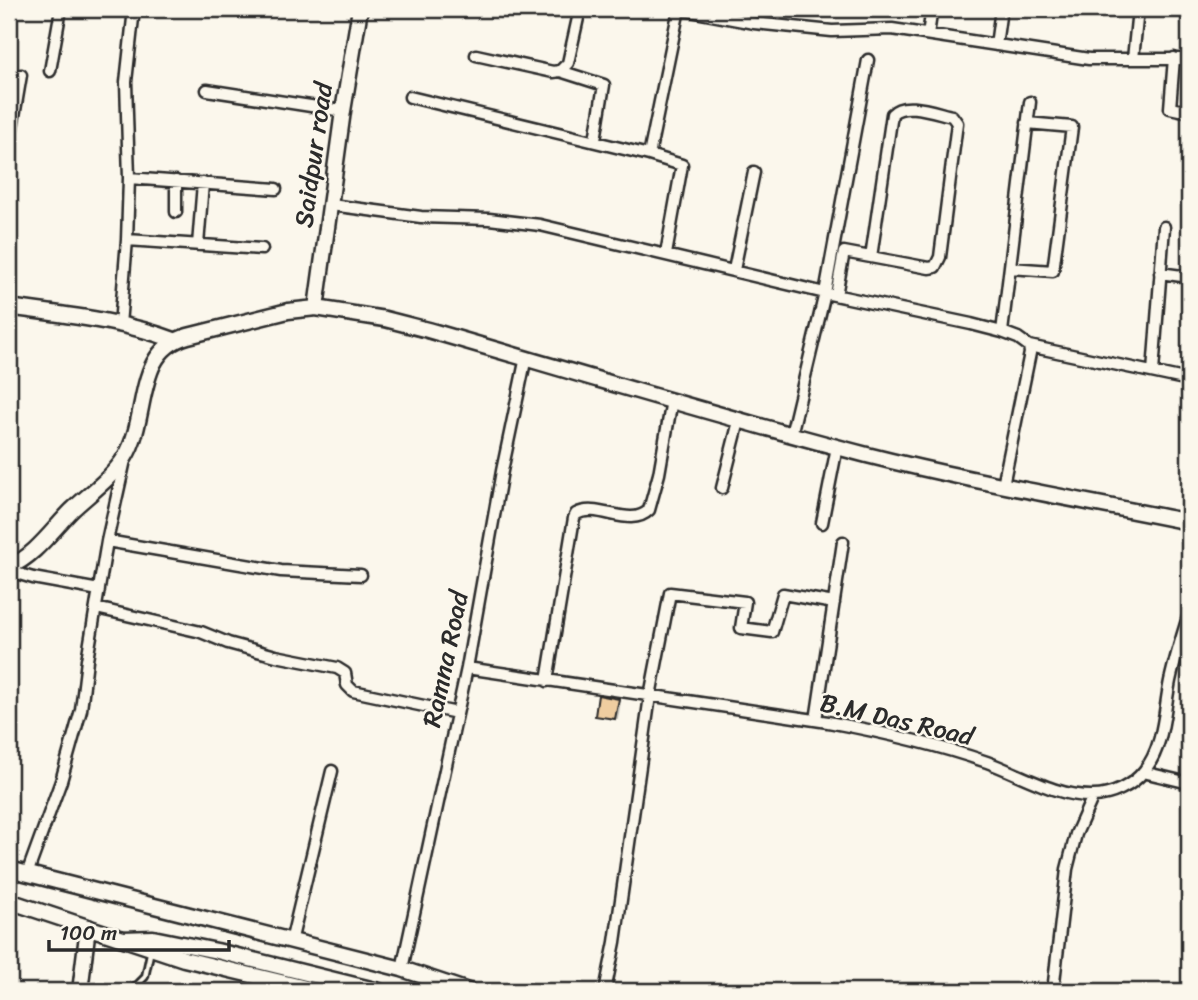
<svg xmlns="http://www.w3.org/2000/svg" width="1198" height="1000" viewBox="0 0 1198 1000" font-family="Sriracha,sans-serif">
<style>
.shadow{fill:#0003}
.building{fill:#efcda0;stroke:#2b2b2b;stroke-width:2}
.lines{fill:none;stroke-linecap:round;stroke-linejoin:round}
.lane-casing{stroke:#2b2b2b;stroke-width:10}
.street-casing{stroke:#2b2b2b;stroke-width:15}
.secondary-casing{stroke:#2b2b2b;stroke-width:19}
.primary-casing{stroke:#2b2b2b;stroke-width:19}
.lane{stroke:#fbf7ec;stroke-width:4.5}
.street{stroke:#fbf7ec;stroke-width:10}
.secondary{stroke:#fbf7ec;stroke-width:14}
.primary{stroke:#fbf7ec;stroke-width:14}
.labels{text-anchor:middle;stroke-width:5;stroke-linejoin:round;paint-order:stroke}
.street-label{font-size:26px;fill:#2b2b2b;stroke:#fbf7ec}
</style>
<rect width="100%" height="100%" fill="#fbf7ec"/>
<filter id="ink" filterUnits="userSpaceOnUse"><feTurbulence type="fractalNoise" baseFrequency=".0143" numOctaves="2"/><feDisplacementMap in="SourceGraphic" scale="14" xChannelSelector="R" yChannelSelector="G"/><feConvolveMatrix kernelMatrix="1 2 1 2 8 2 1 2 1" color-interpolation-filters="sRGB"/></filter>
<g filter="url(#ink)">
<path class="shadow" d="M 618,701 L 621,702 L 618,719 L 600,716 Z"/>
<path class="building" d="M 598,695 L 619,699 L 615,719 L 595,716 Z"/>
<g class="lines">
<g class="lane-casing">
<path id="lane" d="M 131,991 L 145,977 L 151,949"/>
</g>
<g class="street-casing">
<path id="street" d="M 928,34 L 932,9
M 996,45 L 1001,9
M 476,55 L 553,72 L 560,71 L 568,63 L 580,9
M 1174,58 L 1170,108 L 1189,112
M 1133,59 L 1138,9
M 50,71 L 61,9
M 560,71 L 604,85 L 595,140
M 207,90 L 343,111
M 410,97 L 649,155 L 679,9 L 754,23 L 832,31 L 892,29 L 1089,59 L 1189,59
M 9,146 L 21,75
M 649,155 L 682,165 L 666,254
M 129,178 L 276,189
M 331,205 L 421,217 L 489,219 L 540,225 L 825,293 L 971,324 L 1002,332 L 1018,338 L 1029,346 L 1030,353 L 1003,485
M 176,212 L 176,181
M 127,240 L 262,249
M 198,245 L 203,183
M 1010,268 L 1053,271 L 1072,127 L 1027,123
M 734,270 L 754,172
M 1160,273 L 1189,277
M 836,295 L 844,252 L 929,268 L 935,267 L 940,257 L 957,123 L 952,116 C 937,113 904,100 892,114 L 871,257
M 120,325 L 127,240 L 129,178 L 126,82 L 134,9
M 1002,332 L 1030,102
M 1029,346 L 1189,380
M 1153,372 L 1164,227
M 791,435 L 825,293 L 868,60
M 722,488 L 739,421
M 822,523 L 837,447
M 107,541 L 281,571 L 361,575
M 9,571 L 33,578 L 99,590
M 96,608 L 201,632 L 228,643 L 276,656 L 337,668 L 345,673 L 347,685 L 353,691 L 457,713
M 467,668 L 828,722 C 882,732 935,744 987,762 C 1020,774 1057,797 1093,796 C 1111,796 1132,786 1144,771 C 1164,747 1164,710 1170,681 C 1175,658 1182,636 1189,614
M 547,681 L 574,518 L 576,514 C 598,502 630,529 649,510 L 659,474 L 672,400
M 816,720 L 843,542
M 1143,772 L 1189,783
M 27,874 L 61,781 L 81,710 L 87,660 L 107,541 L 125,460
M 291,942 L 332,771
M 402,969 L 467,668 L 502,471 L 526,357
M 605,991 L 615,942 L 650,696 L 670,593 L 745,602 L 741,628 L 772,632 L 783,594 L 834,603
M 1053,991 L 1067,869 L 1076,834 L 1093,796"/>
</g>
<g class="secondary-casing">
<path id="secondary" d="M 9,307 C 64,315 121,320 174,340
M 316,308 L 343,111 L 360,9
M 9,567 C 35,556 53,529 72,510 C 90,493 112,478 125,457 C 150,417 133,351 188,336 L 288,311 L 316,308 L 385,319 L 428,330 C 574,372 720,417 867,455 C 973,482 1082,500 1189,522
M 124,939 L 184,959 L 318,991
M 80,991 L 88,927"/>
</g>
<g class="primary-casing">
<path id="primary" d="M 9,869 L 402,969 L 468,991
M 9,884 L 13,870
M 9,901 L 123,939 L 153,938 L 217,951 L 379,991"/>
</g>
<use href="#lane" class="lane"/>
<use href="#street" class="street"/>
<use href="#secondary" class="secondary"/>
<use href="#primary" class="primary"/>
</g>
</g>
<g class="labels">
<g class="street-label">
<text transform="translate(313 155) rotate(-82)" y="9">Saidpur road</text>
<text transform="translate(445 659) rotate(-78)" y="9">Ramna Road</text>
<text transform="translate(897 719) rotate(13)" y="9">B.M Das Road</text>
</g>
</g>
<rect width="1198" height="1000" fill="none" stroke="#fbf7ec" stroke-width="35"/>
<rect x="18" y="18" width="1163" height="965" fill="none" stroke="#2b2b2b" stroke-width="2.5" filter="url(#ink)"/>
<path d="M49 940v10h180v-10" fill="none" stroke="#2b2b2b" stroke-width="3.5"/>
<text x="60" y="940" font-size="21" fill="#2b2b2b" stroke="#fbf7ec" stroke-width="5" paint-order="stroke">100 m</text>
</svg>
